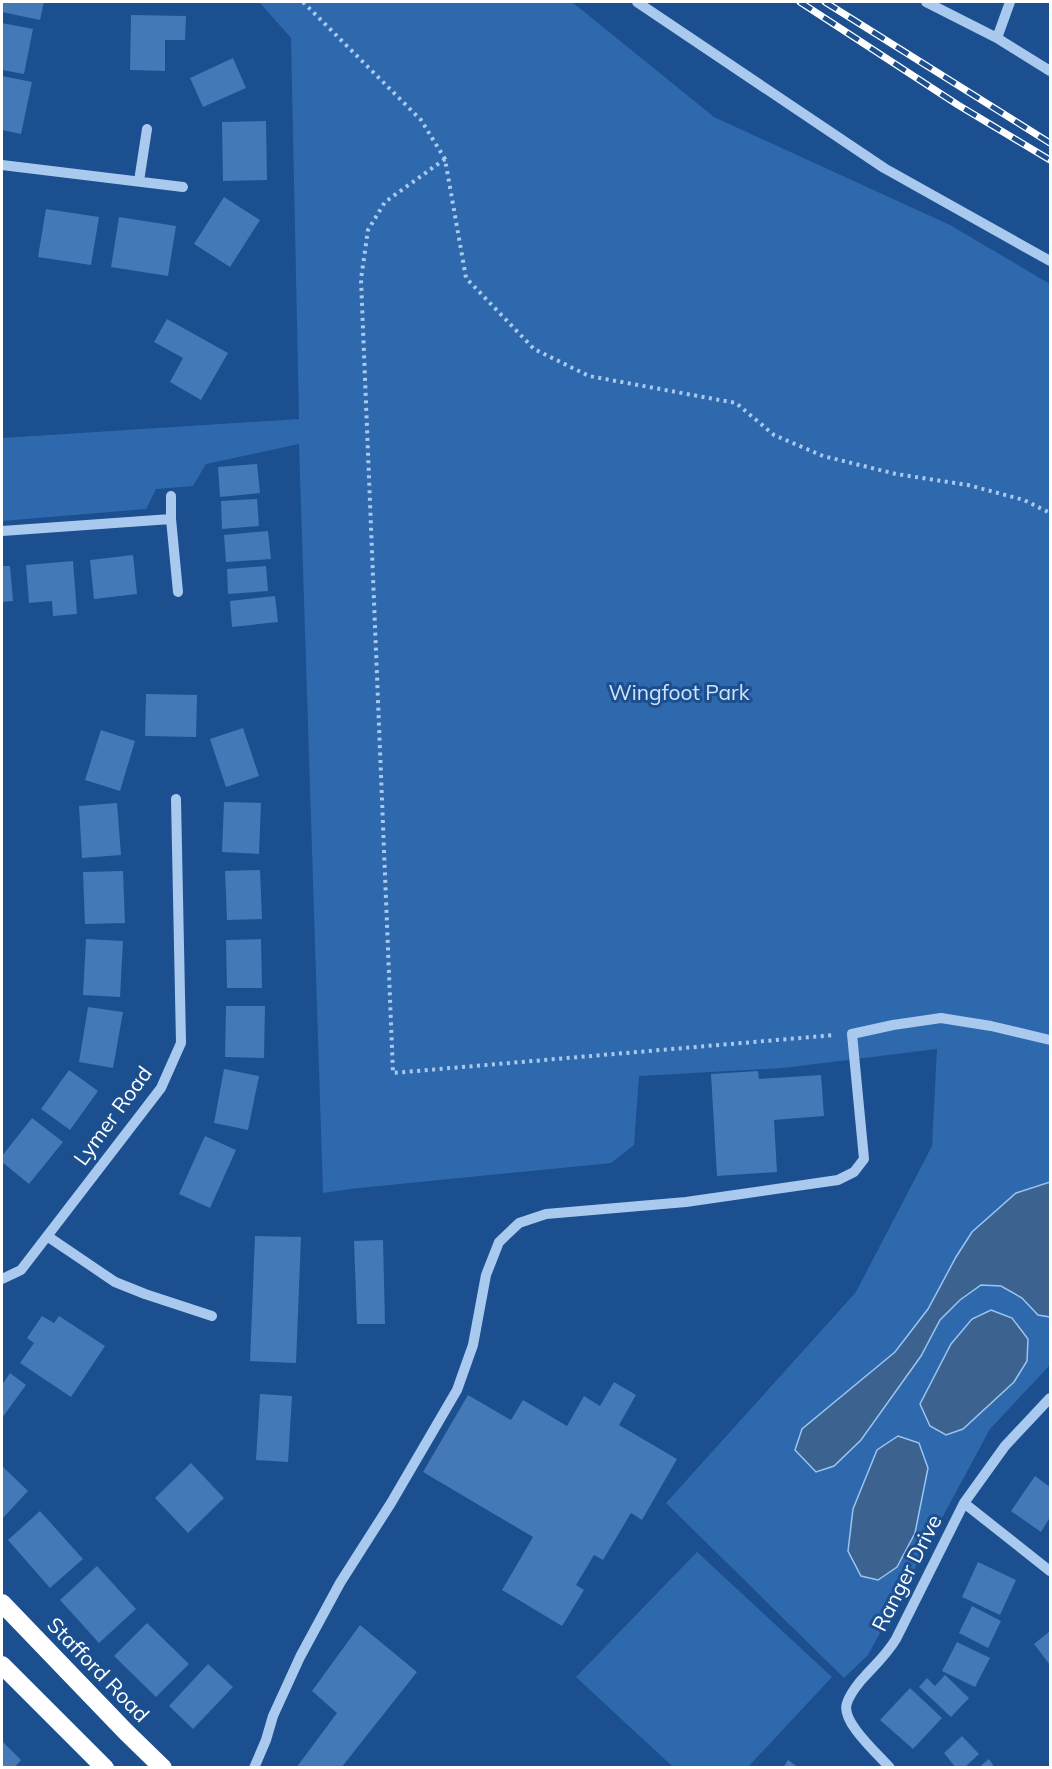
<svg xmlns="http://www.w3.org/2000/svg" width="1052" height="1769" viewBox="0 0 1052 1769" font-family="Mulish,sans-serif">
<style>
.green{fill:#2e69ad}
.water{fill:#3c6290;stroke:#9cc4f0;stroke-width:1.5}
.building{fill:#4478b7}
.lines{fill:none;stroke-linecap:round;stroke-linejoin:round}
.path{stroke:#a9c9ee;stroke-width:4;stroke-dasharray:3 4.5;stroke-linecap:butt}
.minor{stroke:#a9c9ee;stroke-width:10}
.highway{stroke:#fff;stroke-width:18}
.rail-casing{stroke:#fff;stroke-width:7}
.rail{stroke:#1b4f8f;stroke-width:4.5;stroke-dasharray:14;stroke-linecap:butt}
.labels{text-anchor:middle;stroke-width:6;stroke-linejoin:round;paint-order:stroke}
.park-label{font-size:21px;fill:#cfe3fa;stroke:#1b4f8f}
.street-label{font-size:21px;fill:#fff;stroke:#1b4f8f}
</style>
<rect width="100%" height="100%" fill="#1b4f8f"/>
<path class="green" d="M 259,2 L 572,2 L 714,117 L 950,225 L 1050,284 L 1050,1365 L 990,1429 L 868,1655 L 844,1678 L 666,1503 L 856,1292 L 932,1146 L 937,1049 L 783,1068 L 639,1076 L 634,1145 L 611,1163 L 350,1189 L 323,1193 L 299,444 L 206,464 L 193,486 L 156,489 L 146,509 L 2,521 L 2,438 L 299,419 L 291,38 Z
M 697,1552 L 832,1677 L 748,1767 L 673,1767 L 576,1677 Z"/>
<path class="water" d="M 1050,1182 L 1050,1317 L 1038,1315 L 1022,1298 L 1001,1286 L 981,1285 L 960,1300 L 940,1320 L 921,1356 L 861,1440 L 834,1466 L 816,1472 L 795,1450 L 802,1429 L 895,1352 L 928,1309 L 956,1257 L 972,1232 L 1016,1193 Z
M 991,1310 L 1012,1318 L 1028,1339 L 1027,1361 L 1014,1382 L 963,1429 L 946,1435 L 930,1426 L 920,1404 L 951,1344 L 972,1319 Z
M 898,1436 L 919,1443 L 928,1468 L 915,1533 L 897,1567 L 878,1580 L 861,1576 L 848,1551 L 853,1509 L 877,1450 Z"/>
<path class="building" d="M 2,2 L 44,2 L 40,20 L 2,12 Z
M 131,15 L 186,16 L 185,40 L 165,40 L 165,71 L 130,70 Z
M 2,23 L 33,29 L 24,74 L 2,70 Z
M 233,58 L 246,88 L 203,107 L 190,78 Z
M 2,76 L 32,82 L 21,134 L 2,130 Z
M 266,121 L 267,180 L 223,181 L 222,122 Z
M 224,197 L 260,220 L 230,267 L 194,244 Z
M 46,209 L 99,217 L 91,265 L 38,257 Z
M 119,217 L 176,226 L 168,276 L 111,267 Z
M 167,319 L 228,353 L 201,400 L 170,382 L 183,358 L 154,342 Z
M 257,464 L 260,493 L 220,497 L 218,467 Z
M 257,499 L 259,526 L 222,529 L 221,501 Z
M 268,531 L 271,559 L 226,562 L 224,535 Z
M 133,555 L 137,594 L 94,599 L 90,560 Z
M 73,561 L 77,614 L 53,616 L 52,601 L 29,603 L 26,565 Z
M 2,566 L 10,566 L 13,601 L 2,602 Z
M 266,566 L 268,591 L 228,594 L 227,569 Z
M 275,596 L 278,622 L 232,627 L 230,601 Z
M 146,694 L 197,695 L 196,737 L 145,736 Z
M 243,728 L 259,776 L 226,787 L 210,739 Z
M 101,730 L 135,741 L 120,791 L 85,780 Z
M 224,802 L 261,803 L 259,854 L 222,852 Z
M 117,803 L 121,855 L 82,858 L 79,806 Z
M 260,870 L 262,919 L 227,920 L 225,871 Z
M 123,871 L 125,923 L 85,924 L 83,872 Z
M 86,939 L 123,941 L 120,997 L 83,995 Z
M 261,939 L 262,988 L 227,988 L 226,940 Z
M 226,1006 L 265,1006 L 264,1058 L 225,1057 Z
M 88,1007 L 123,1012 L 113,1068 L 79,1062 Z
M 224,1069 L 259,1076 L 248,1130 L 214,1123 Z
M 69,1070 L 98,1091 L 70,1130 L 41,1109 Z
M 758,1071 L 759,1079 L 821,1075 L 824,1116 L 774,1120 L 777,1172 L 717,1176 L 711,1074 Z
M 32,1118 L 63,1142 L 29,1184 L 2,1162 L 2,1156 Z
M 205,1136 L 236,1150 L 210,1208 L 179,1194 Z
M 255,1236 L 301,1237 L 296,1363 L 250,1361 Z
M 383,1240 L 385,1324 L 357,1324 L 354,1241 Z
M 42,1316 L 54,1323 L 59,1316 L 105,1346 L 71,1397 L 20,1363 L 34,1343 L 27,1338 Z
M 10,1373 L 26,1385 L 2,1418 L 2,1385 Z
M 614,1382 L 636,1395 L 619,1425 L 677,1459 L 642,1520 L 631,1513 L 603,1560 L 594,1555 L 576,1585 L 584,1590 L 562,1626 L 502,1590 L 533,1537 L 423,1472 L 468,1395 L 511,1420 L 523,1400 L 567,1426 L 584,1396 L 600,1406 Z
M 260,1394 L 292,1396 L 288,1462 L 256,1460 Z
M 191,1463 L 224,1498 L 188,1533 L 155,1498 Z
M 2,1466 L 28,1491 L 2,1519 Z
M 1035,1476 L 1050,1487 L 1050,1517 L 1041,1532 L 1011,1511 Z
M 40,1511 L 83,1559 L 50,1588 L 8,1540 Z
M 978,1562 L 1016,1580 L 1000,1615 L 962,1597 Z
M 97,1566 L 136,1609 L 99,1643 L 60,1600 Z
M 972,1606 L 1001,1621 L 988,1648 L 959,1633 Z
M 147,1623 L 189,1664 L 156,1697 L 114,1656 Z
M 360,1625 L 417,1672 L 341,1768 L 296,1768 L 337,1713 L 312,1691 Z
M 1050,1631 L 1050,1665 L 1034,1644 Z
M 957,1642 L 990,1658 L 975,1687 L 942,1671 Z
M 208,1664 L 233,1687 L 193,1729 L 169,1706 Z
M 945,1675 L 969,1698 L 951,1717 L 919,1687 L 927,1678 L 935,1686 Z
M 910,1688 L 942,1718 L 913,1749 L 880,1720 Z
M 962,1736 L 979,1754 L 964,1768 L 956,1768 L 944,1753 Z
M 2,1741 L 21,1760 L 14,1768 L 2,1768 Z
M 989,1759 L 995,1768 L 978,1768 Z
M 788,1760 L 799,1768 L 783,1768 Z"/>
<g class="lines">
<path class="path" d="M 303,2 L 421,120 L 445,159 L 466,278 L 534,349 L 589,376 L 736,403 L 774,435 L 823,456 L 896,474 L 968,485 L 1024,500 L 1050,513
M 445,159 L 385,202 L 368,230 L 361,279 L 393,1073 L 835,1035"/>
<path class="minor" d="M 637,2 L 884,168 L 1050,261
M 926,2 L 997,38
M 1010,2 L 997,38 L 1050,71
M 2,165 L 183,187
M 139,181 L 147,129
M 171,496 L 171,519 L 178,592
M 2,531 L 171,519
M 47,1236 L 115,1282 L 145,1294 L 212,1316
M 2,1279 L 21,1270 L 161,1088 L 181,1043 L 176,799
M 964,1503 L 1050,1571
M 254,1768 L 266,1740 L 273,1716 L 300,1657 L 340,1583 L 391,1503 L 457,1390 L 473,1345 L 486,1275 L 499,1242 L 519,1223 L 546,1214 L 686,1202 L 838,1180 L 854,1172 L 864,1159 L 852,1034 L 893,1025 L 941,1018 L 991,1026 L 1050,1040
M 890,1768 C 878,1754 840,1721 847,1703 C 850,1694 859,1682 866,1675 C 877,1663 887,1654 896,1639 L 964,1503 L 1005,1446 L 1050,1398"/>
<path class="highway" d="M 2,1603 L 126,1732 L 163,1768
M 2,1665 L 105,1768"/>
<g class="rail-casing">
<path id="rail" d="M 800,2 L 958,105 L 1050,160
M 825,2 L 1050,143"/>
</g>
<use href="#rail" class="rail"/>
</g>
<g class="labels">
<g class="park-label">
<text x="679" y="700">Wingfoot Park</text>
</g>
<g class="street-label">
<text transform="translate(113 1116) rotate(-54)" y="7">Lymer Road</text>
<text transform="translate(907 1573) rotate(-63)" y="7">Ranger Drive</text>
<text transform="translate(98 1670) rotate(46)" y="7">Stafford Road</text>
</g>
</g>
<rect width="1052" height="1769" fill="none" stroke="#ffffff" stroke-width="6"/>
</svg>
